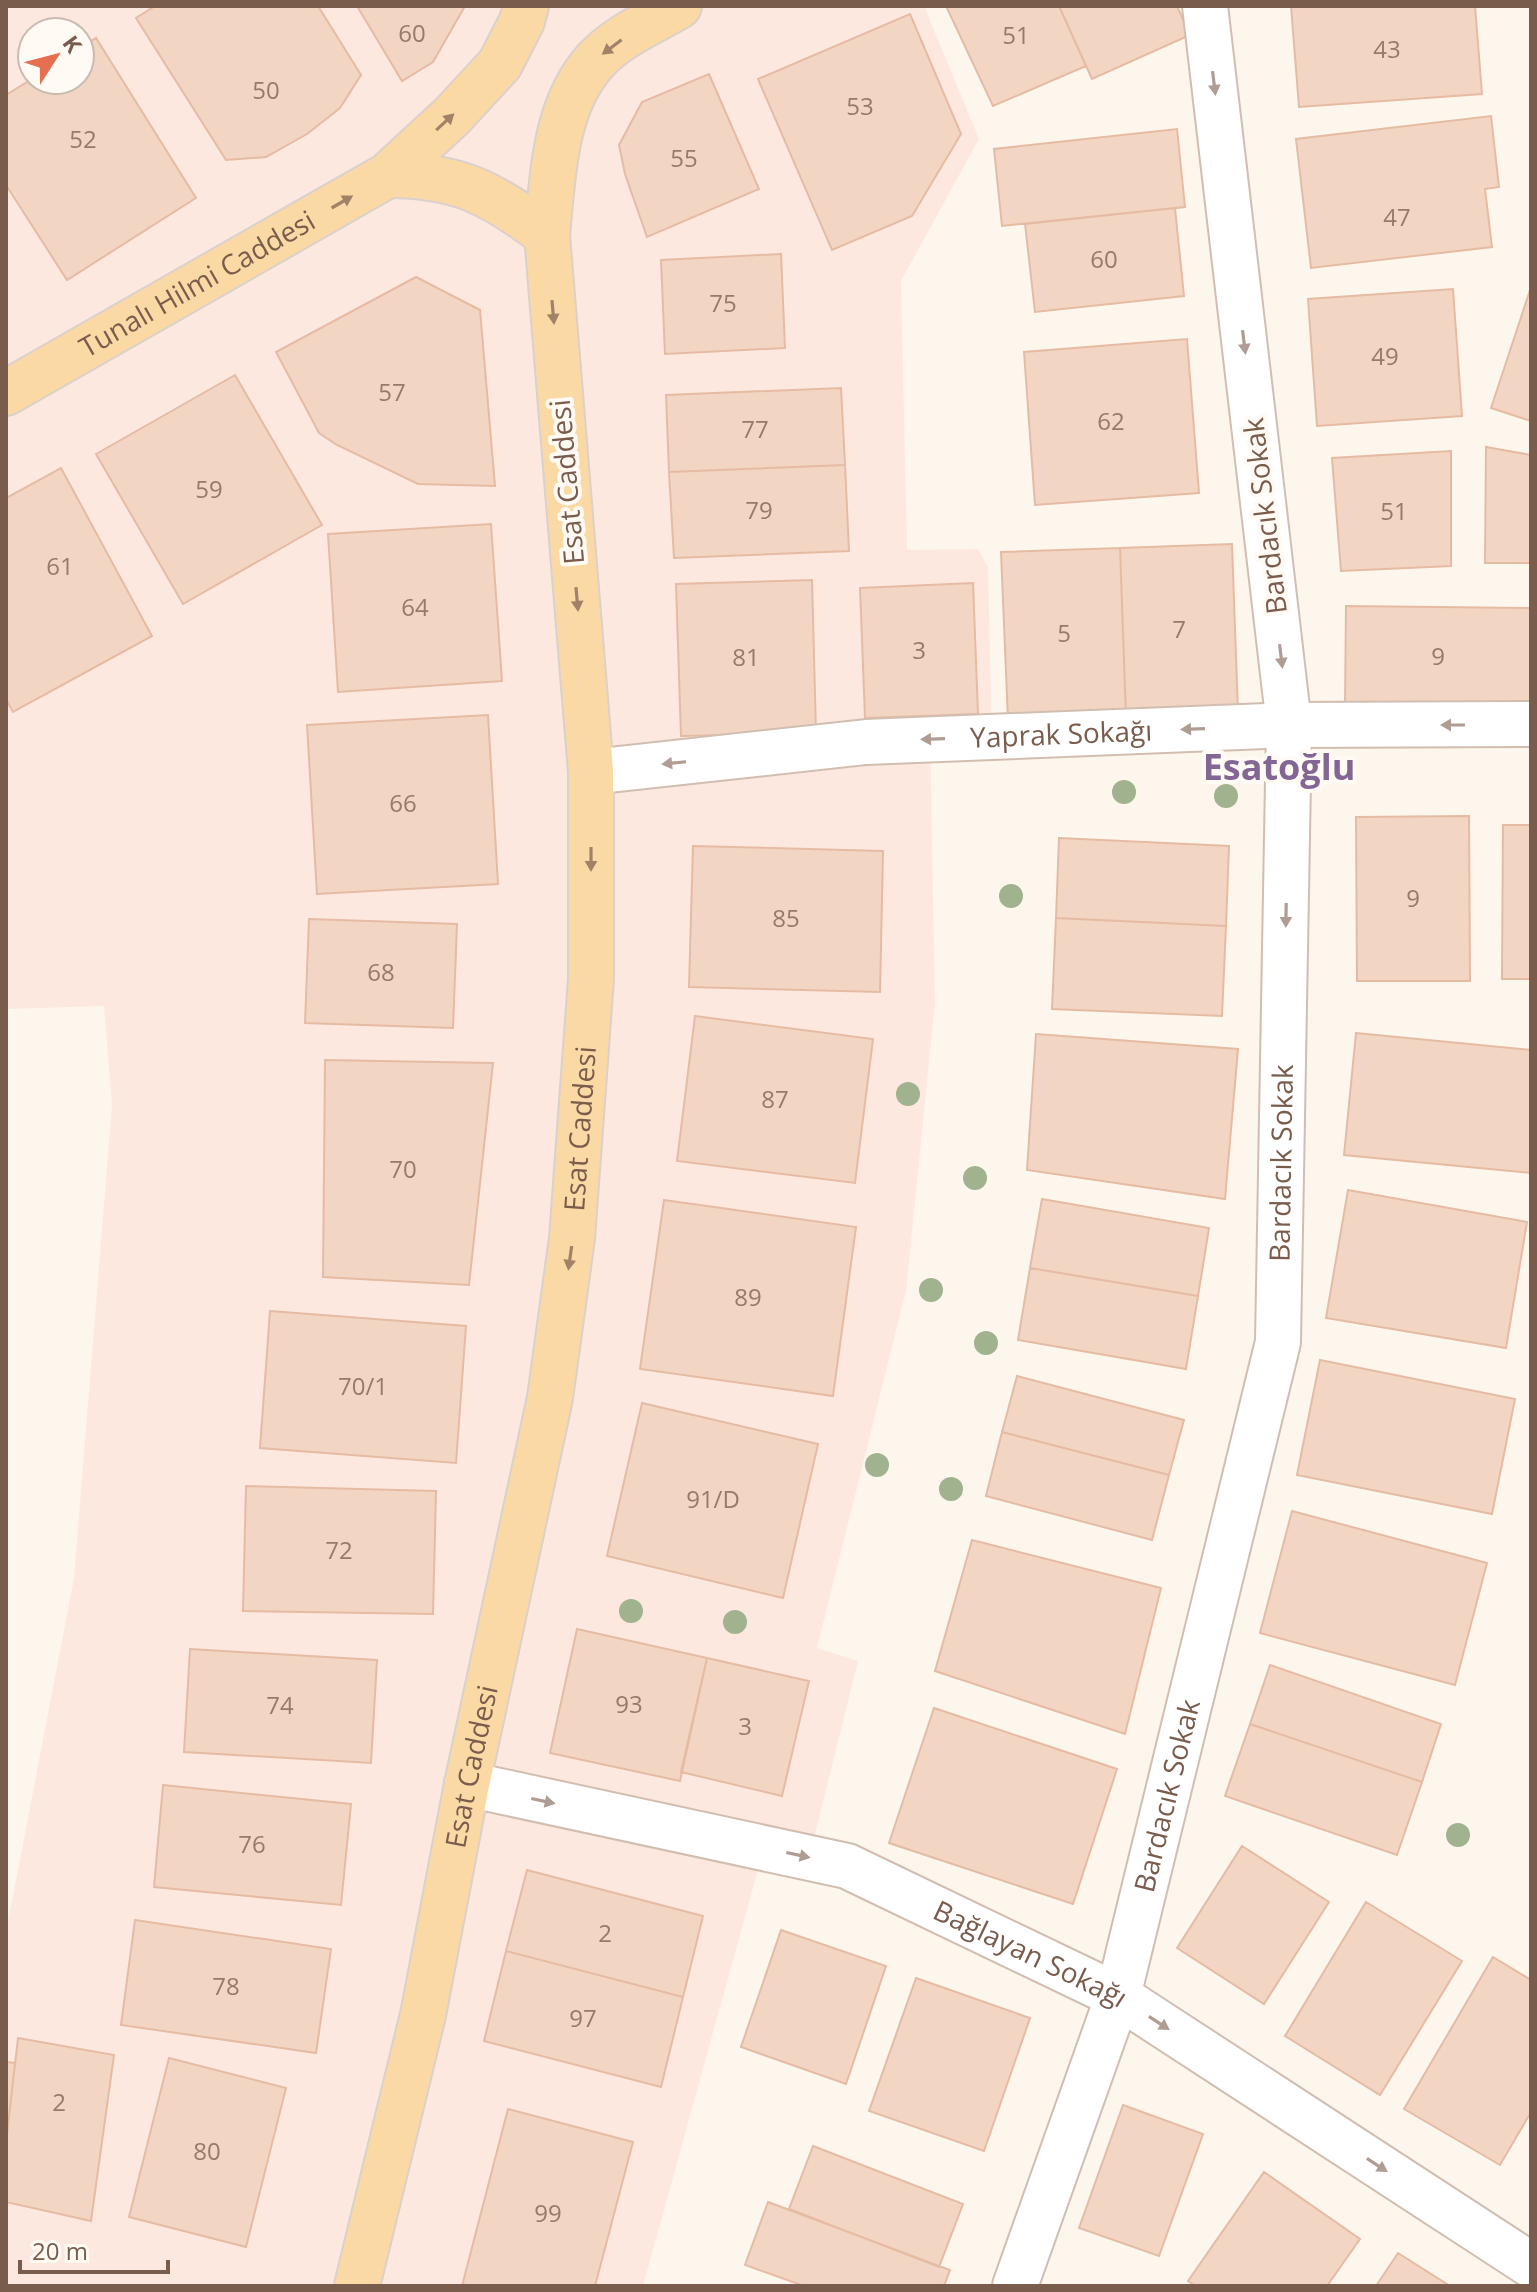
<svg xmlns="http://www.w3.org/2000/svg" width="1537" height="2292" viewBox="0 0 1537 2292" font-family="'Open Sans',sans-serif">
<style>
.commercial{fill:#fde8e0;fill-rule:evenodd}
.building{fill:#f3d5c3;stroke:#e6bba3;stroke-width:2}
.lines{fill:none;stroke-linecap:round;stroke-linejoin:round}
.minor-casing{stroke:#d1beb0;stroke-width:48}
.major-casing{stroke:#dad1cd;stroke-width:48}
.minor{stroke:#fff;stroke-width:44}
.major{stroke:#fbd9a5;stroke-width:44}
.tree{fill:#a0b28e}
.oneway{fill:#a18267}
.oneway2{fill:#af9d94}
.labels{text-anchor:middle;stroke-width:8;stroke-linejoin:round;paint-order:stroke}
.number-label{font-size:24px;fill:#987a6a}
.street-label{font-size:28px;fill:#7a5c4d;stroke:#fffaf3}
.district-label{font-size:36px;font-weight:bold;fill:#846695;stroke:#fffaf3}
</style>
<rect width="100%" height="100%" fill="#fdf6ec"/>
<path class="commercial" d="M 6,6 L 924,6 L 979,139 L 901,281 L 907,550 L 978,549 L 988,567 L 992,737 L 930,740 L 935,1002 L 906,1291 L 817,1648 L 858,1661 L 809,1858 L 764,1848 L 643,2286 L 6,2286 L 6,1933 L 74,1578 L 112,1105 L 104,1006 L 6,1009 ZM 32,32 L 80,32 L 80,80 L 32,80 Z"/>
<path class="building" d="M 155,6 L 318,6 L 361,75 L 340,108 L 307,134 L 266,157 L 226,160 L 136,18 Z
M 357,6 L 465,6 L 433,62 L 402,81 Z
M 946,6 L 1059,6 L 1086,66 L 993,106 Z
M 1059,6 L 1177,6 L 1190,35 L 1092,79 Z
M 1291,6 L 1475,6 L 1482,94 L 1299,107 Z
M 910,14 L 961,134 L 912,216 L 832,250 L 758,79 Z
M 96,38 L 196,198 L 67,280 L 6,185 L 6,95 L 32,79 L 80,80 L 80,48 Z
M 709,74 L 759,189 L 647,237 L 625,174 L 619,145 L 642,102 Z
M 1491,116 L 1499,187 L 1485,189 L 1492,247 L 1311,268 L 1296,139 Z
M 1177,129 L 1185,207 L 1002,226 L 994,149 Z
M 1175,208 L 1184,296 L 1035,312 L 1025,224 Z
M 781,254 L 785,348 L 665,354 L 661,260 Z
M 416,277 L 480,310 L 495,486 L 418,484 L 337,445 L 319,433 L 276,352 Z
M 1531,287 L 1531,421 L 1491,408 Z
M 1453,289 L 1462,416 L 1317,426 L 1308,299 Z
M 1187,339 L 1199,493 L 1035,505 L 1024,352 Z
M 235,375 L 322,525 L 183,604 L 96,454 Z
M 841,388 L 845,465 L 669,472 L 666,395 Z
M 1486,447 L 1531,455 L 1531,563 L 1485,563 Z
M 1451,451 L 1451,566 L 1341,571 L 1332,458 Z
M 845,465 L 849,551 L 674,558 L 669,472 Z
M 61,468 L 152,636 L 13,712 L 6,699 L 6,498 Z
M 491,524 L 502,681 L 338,692 L 328,534 Z
M 1232,544 L 1238,713 L 1126,717 L 1120,548 Z
M 1120,548 L 1126,717 L 1008,720 L 1001,552 Z
M 812,580 L 816,733 L 681,736 L 676,584 Z
M 973,583 L 978,714 L 865,718 L 860,588 Z
M 1346,606 L 1531,608 L 1531,708 L 1345,705 Z
M 488,715 L 498,884 L 317,894 L 307,725 Z
M 1469,816 L 1470,981 L 1357,981 L 1356,817 Z
M 1503,825 L 1531,825 L 1531,979 L 1502,979 Z
M 1059,838 L 1229,846 L 1226,926 L 1056,918 Z
M 693,846 L 883,851 L 880,992 L 689,987 Z
M 1056,918 L 1226,926 L 1222,1016 L 1052,1009 Z
M 309,919 L 457,924 L 453,1028 L 305,1023 Z
M 695,1016 L 873,1039 L 855,1183 L 677,1161 Z
M 1356,1033 L 1531,1050 L 1531,1173 L 1344,1155 Z
M 1036,1034 L 1238,1049 L 1225,1199 L 1027,1170 Z
M 325,1060 L 493,1063 L 469,1285 L 323,1277 Z
M 6,1160 L 7,1160 L 6,1293 Z
M 1348,1190 L 1527,1222 L 1506,1348 L 1326,1318 Z
M 1042,1199 L 1209,1228 L 1198,1296 L 1030,1268 Z
M 664,1200 L 856,1227 L 833,1396 L 640,1369 Z
M 1030,1268 L 1198,1296 L 1186,1369 L 1018,1340 Z
M 270,1311 L 466,1326 L 456,1463 L 260,1448 Z
M 1320,1360 L 1515,1399 L 1492,1514 L 1297,1475 Z
M 1017,1376 L 1184,1420 L 1169,1475 L 1002,1432 Z
M 642,1403 L 818,1444 L 783,1598 L 607,1556 Z
M 1002,1432 L 1169,1475 L 1152,1540 L 986,1496 Z
M 246,1486 L 436,1491 L 433,1614 L 243,1611 Z
M 1292,1511 L 1487,1563 L 1455,1685 L 1260,1633 Z
M 972,1540 L 1161,1588 L 1125,1734 L 935,1671 Z
M 577,1629 L 707,1658 L 680,1781 L 550,1753 Z
M 190,1649 L 377,1660 L 371,1763 L 184,1752 Z
M 707,1658 L 809,1681 L 782,1796 L 681,1772 Z
M 1270,1665 L 1441,1724 L 1422,1782 L 1250,1724 Z
M 934,1708 L 1117,1769 L 1073,1904 L 889,1843 Z
M 1250,1724 L 1422,1782 L 1397,1855 L 1225,1796 Z
M 163,1785 L 351,1804 L 341,1905 L 154,1887 Z
M 1242,1846 L 1329,1902 L 1264,2004 L 1177,1948 Z
M 527,1870 L 703,1916 L 683,1997 L 506,1951 Z
M 1366,1902 L 1462,1961 L 1380,2095 L 1285,2036 Z
M 135,1920 L 331,1949 L 316,2053 L 121,2025 Z
M 781,1930 L 886,1966 L 846,2084 L 741,2047 Z
M 506,1951 L 683,1997 L 661,2087 L 484,2041 Z
M 1493,1957 L 1531,1980 L 1531,2112 L 1500,2165 L 1404,2109 Z
M 916,1978 L 1030,2018 L 984,2151 L 869,2111 Z
M 18,2038 L 114,2055 L 91,2221 L 6,2202 L 6,2143 Z
M 169,2058 L 286,2088 L 246,2247 L 129,2217 Z
M 6,2062 L 15,2063 L 6,2143 Z
M 1123,2105 L 1203,2134 L 1159,2256 L 1079,2228 Z
M 508,2109 L 633,2142 L 595,2286 L 462,2286 Z
M 813,2146 L 963,2204 L 939,2267 L 789,2209 Z
M 1264,2172 L 1360,2239 L 1327,2286 L 1196,2286 L 1188,2281 Z
M 768,2202 L 950,2270 L 944,2286 L 804,2286 L 745,2265 Z
M 1398,2253 L 1450,2286 L 1376,2286 Z"/>
<g class="lines">
<g class="minor-casing">
<g id="minor">
<path id="s1" d="M 591,772 L 866,742 L 1289,725 L 1531,724"/>
<path id="s2" d="M 467,1784 L 847,1866 L 1118,1996 L 1531,2265"/>
<path id="s3" d="M 1015,2286 L 1118,1996 L 1278,1342 L 1289,725 L 1205,6"/>
</g>
</g>
<g class="major-casing">
<g id="major">
<path d="M 388,175 C 458,175 492,193 547,235"/>
<path id="s4" d="M 6,393 L 388,175 L 452,116 L 500,64 L 522,21 L 526,6"/>
<path id="s5" d="M 357,2286 L 423,2015 L 467,1784 L 550,1398 L 572,1238 L 591,979 L 591,772 L 547,235 C 553,175 554,106 596,60 C 618,36 652,22 679,6"/>
</g>
</g>
<use href="#minor" class="minor"/>
<use href="#major" class="major"/>
</g>
<g class="tree">
<circle cx="1124" cy="792" r="12"/>
<circle cx="1226" cy="796" r="12"/>
<circle cx="1011" cy="896" r="12"/>
<circle cx="908" cy="1094" r="12"/>
<circle cx="975" cy="1178" r="12"/>
<circle cx="931" cy="1290" r="12"/>
<circle cx="986" cy="1343" r="12"/>
<circle cx="877" cy="1465" r="12"/>
<circle cx="951" cy="1489" r="12"/>
<circle cx="631" cy="1611" r="12"/>
<circle cx="735" cy="1622" r="12"/>
<circle cx="1458" cy="1835" r="12"/>
</g>
<defs><path id="oneway-solid" d="M-6-.8H1V-3.2L6.5 0L1 3.2V.8H-6Z" transform="scale(2)"/></defs>
<g class="oneway">
<use href="#oneway-solid" transform="translate(612 47) rotate(143)"/>
<use href="#oneway-solid" transform="translate(445 122) rotate(-43)"/>
<use href="#oneway-solid" transform="translate(342 202) rotate(-30)"/>
<use href="#oneway-solid" transform="translate(553 312) rotate(85)"/>
<use href="#oneway-solid" transform="translate(577 599) rotate(85)"/>
<use href="#oneway-solid" transform="translate(591 859) rotate(90)"/>
<use href="#oneway-solid" transform="translate(570 1258) rotate(98)"/>
</g>
<g class="oneway2">
<use href="#oneway-solid" transform="translate(1214 83) rotate(83)"/>
<use href="#oneway-solid" transform="translate(1244 342) rotate(83)"/>
<use href="#oneway-solid" transform="translate(1281 656) rotate(83)"/>
<use href="#oneway-solid" transform="translate(1453 725) rotate(180)"/>
<use href="#oneway-solid" transform="translate(1193 729) rotate(178)"/>
<use href="#oneway-solid" transform="translate(933 739) rotate(178)"/>
<use href="#oneway-solid" transform="translate(674 763) rotate(174)"/>
<use href="#oneway-solid" transform="translate(1286 915) rotate(91)"/>
<use href="#oneway-solid" transform="translate(543 1801) rotate(12)"/>
<use href="#oneway-solid" transform="translate(798 1855) rotate(12)"/>
<use href="#oneway-solid" transform="translate(1159 2023) rotate(33)"/>
<use href="#oneway-solid" transform="translate(1377 2165) rotate(33)"/>
</g>
<g class="labels">
<g class="number-label">
<text x="412" y="42">60</text>
<text x="1016" y="44">51</text>
<text x="1387" y="58">43</text>
<text x="266" y="99">50</text>
<text x="860" y="115">53</text>
<text x="83" y="148">52</text>
<text x="684" y="167">55</text>
<text x="1397" y="226">47</text>
<text x="1104" y="268">60</text>
<text x="723" y="312">75</text>
<text x="1385" y="365">49</text>
<text x="392" y="401">57</text>
<text x="1111" y="430">62</text>
<text x="755" y="438">77</text>
<text x="209" y="498">59</text>
<text x="759" y="519">79</text>
<text x="1394" y="520">51</text>
<text x="60" y="575">61</text>
<text x="415" y="616">64</text>
<text x="1179" y="638">7</text>
<text x="1064" y="642">5</text>
<text x="919" y="659">3</text>
<text x="1438" y="665">9</text>
<text x="746" y="666">81</text>
<text x="403" y="812">66</text>
<text x="1413" y="907">9</text>
<text x="786" y="927">85</text>
<text x="381" y="981">68</text>
<text x="775" y="1108">87</text>
<text x="403" y="1178">70</text>
<text x="748" y="1306">89</text>
<text x="363" y="1395">70/1</text>
<text x="713" y="1508">91/D</text>
<text x="339" y="1559">72</text>
<text x="629" y="1713">93</text>
<text x="280" y="1714">74</text>
<text x="745" y="1735">3</text>
<text x="252" y="1853">76</text>
<text x="605" y="1942">2</text>
<text x="226" y="1995">78</text>
<text x="583" y="2027">97</text>
<text x="59" y="2111">2</text>
<text x="207" y="2160">80</text>
<text x="548" y="2222">99</text>
</g>
<g class="street-label">
<text dy="10" stroke="none"><textPath href="#s4" startOffset="220">Tunalı Hilmi Caddesi</textPath></text>
<text transform="translate(567 482) rotate(-95)" y="10">Esat Caddesi</text>
<text transform="translate(1265 516) rotate(-97)" y="10">Bardacık Sokak</text>
<text dy="10" stroke="none"><textPath href="#s1" startOffset="472">Yaprak Sokağı</textPath></text>
<text dy="10" stroke="none"><textPath href="#s5" startOffset="1180">Esat Caddesi</textPath></text>
<text dy="10" stroke="none"><textPath href="#s3" startOffset="1160">Bardacık Sokak</textPath></text>
<text dy="10" stroke="none"><textPath href="#s5" startOffset="532">Esat Caddesi</textPath></text>
<text dy="10" stroke="none"><textPath href="#s3" startOffset="514">Bardacık Sokak</textPath></text>
<text dy="10" stroke="none"><textPath href="#s2" startOffset="592">Bağlayan Sokağı</textPath></text>
</g>
<g class="district-label">
<text x="1279" y="780">Esatoğlu</text>
</g>
</g>
<rect width="1537" height="2292" fill="none" stroke="#7a5c4d" stroke-width="16"/>
<g transform="translate(56 56) rotate(54)"><circle r="38" fill="#fffaf3" stroke="#cabbb1" stroke-width="2"/>
<path d="M0-6L14 30L0 20L-14 30Z" fill="#e76f51"/>
<text y="-12" font-size="22" font-weight="bold" text-anchor="middle" fill="#7a5c4d">K</text>
</g>
<path d="M20 2260v12h148v-12" fill="none" stroke="#7a5c4d" stroke-width="4"/>
<text x="32" y="2260" font-size="24" fill="#7a5c4d" stroke="#fffaf3" stroke-width="6" paint-order="stroke">20 m</text>
</svg>
